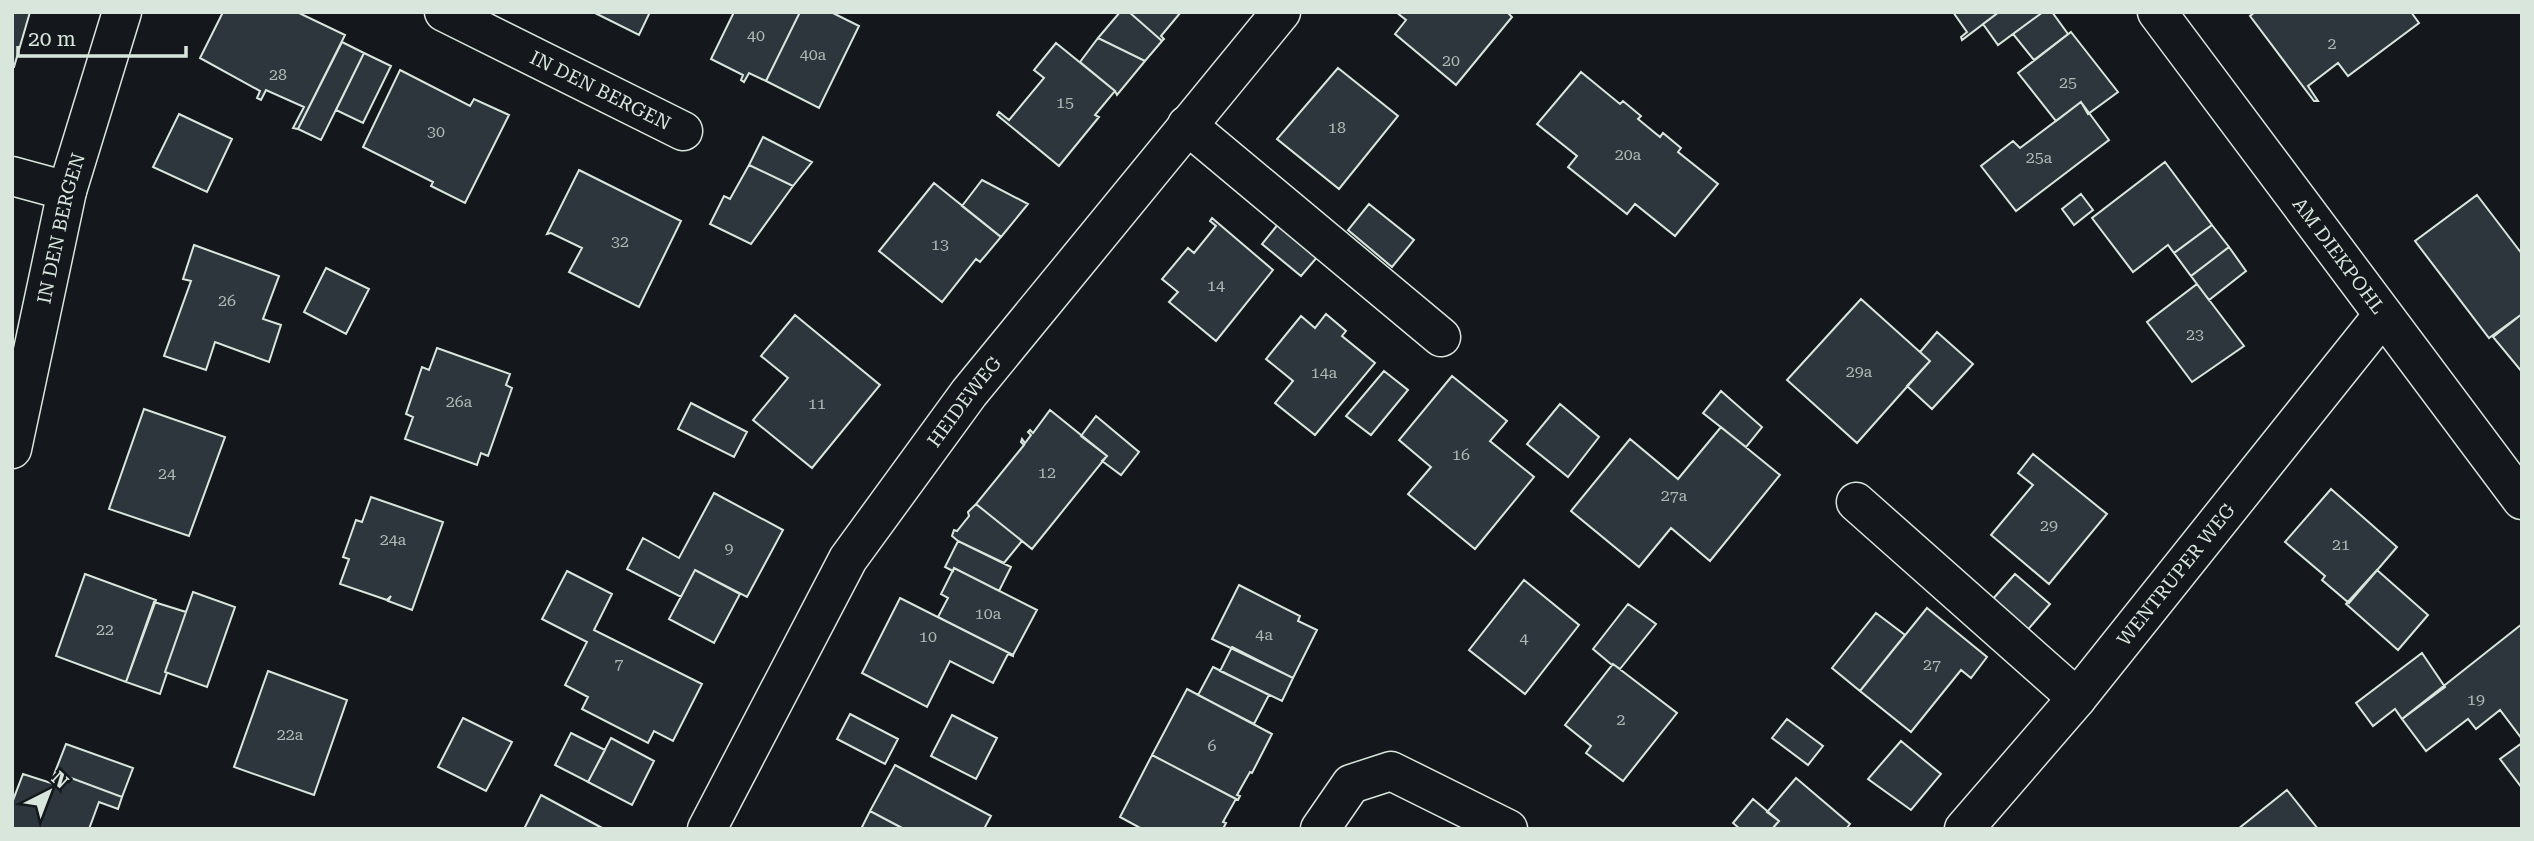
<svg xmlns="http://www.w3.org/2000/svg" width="2534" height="841" viewBox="0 0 2534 841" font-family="'Roboto Serif',serif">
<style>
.building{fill:#2c363c;stroke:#d8e6dc;stroke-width:2}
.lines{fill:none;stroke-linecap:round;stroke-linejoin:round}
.minor-casing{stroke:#d8e6dc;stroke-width:41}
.minor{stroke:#14181c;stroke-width:38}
.labels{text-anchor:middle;stroke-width:5;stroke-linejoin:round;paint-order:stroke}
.number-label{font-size:16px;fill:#adbab4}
.street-label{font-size:19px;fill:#d8e6dc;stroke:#14181c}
</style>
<rect width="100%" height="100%" fill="#14181c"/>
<path class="building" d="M 12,12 L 30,12 L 14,67 L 12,67 Z
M 223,12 L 297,12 L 345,35 L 298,129 L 293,128 L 304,107 L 266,90 L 261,100 L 257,98 L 260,91 L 200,58 Z
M 593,12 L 650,12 L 639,35 Z
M 734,12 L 800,12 L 766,81 L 749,73 L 744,82 L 741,80 L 743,75 L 711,59 Z
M 800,12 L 831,12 L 859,26 L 819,108 L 766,81 Z
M 1120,12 L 1129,12 L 1162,41 L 1145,61 L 1098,38 Z
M 1129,12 L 1181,12 L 1161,36 L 1164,39 L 1162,41 Z
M 1396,12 L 1507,12 L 1512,17 L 1456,85 L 1395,34 L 1406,20 Z
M 1953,12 L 1999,12 L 1962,40 L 1961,37 L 1967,32 Z
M 1999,12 L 2043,12 L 1998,45 L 1983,24 Z
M 2043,12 L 2052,12 L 2068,34 L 2034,60 L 2013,34 Z
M 2255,12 L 2411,12 L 2419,23 L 2348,76 L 2338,63 L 2308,86 L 2318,101 L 2314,101 L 2250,16 Z
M 2071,32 L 2118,92 L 2088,114 L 2081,102 L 2056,121 L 2018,73 Z
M 1098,38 L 1145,61 L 1117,95 L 1115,91 L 1080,62 Z
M 342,42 L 364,53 L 321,140 L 298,129 Z
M 1056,43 L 1115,91 L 1095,115 L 1099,117 L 1059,166 L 997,115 L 999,112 L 1009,120 L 1044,78 L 1034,70 Z
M 364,53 L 391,66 L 363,123 L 336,110 Z
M 1338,68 L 1398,116 L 1339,189 L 1277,139 Z
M 400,70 L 470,106 L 474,99 L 509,115 L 465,203 L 431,186 L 433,182 L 363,147 Z
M 1581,72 L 1620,104 L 1623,101 L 1641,116 L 1638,119 L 1660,137 L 1663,133 L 1681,148 L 1678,152 L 1718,184 L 1675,236 L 1635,204 L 1627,214 L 1568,167 L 1577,156 L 1537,124 Z
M 2081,102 L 2109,140 L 2016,211 L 1981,166 L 2013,141 L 2020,148 Z
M 179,114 L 232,139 L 207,192 L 153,167 Z
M 763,137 L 812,162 L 793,186 L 749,165 Z
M 2165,162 L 2212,225 L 2174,253 L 2168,245 L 2133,272 L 2092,218 Z
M 749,165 L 793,186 L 751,244 L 710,224 L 724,196 L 730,199 Z
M 579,170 L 681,221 L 639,307 L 569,272 L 582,248 L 551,233 L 547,234 Z
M 982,180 L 1028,204 L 1001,237 L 962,206 Z
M 934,183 L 1001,237 L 980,262 L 976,259 L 942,302 L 879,251 Z
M 2081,194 L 2093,210 L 2074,225 L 2062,209 Z
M 2477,195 L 2522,254 L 2522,314 L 2489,338 L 2415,241 Z
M 1369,204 L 1414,240 L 1392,267 L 1348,230 Z
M 1212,218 L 1273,270 L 1216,341 L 1169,302 L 1178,292 L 1162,279 L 1188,248 L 1194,253 L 1216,226 L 1210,221 Z
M 1279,223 L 1319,255 L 1301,276 L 1262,244 Z
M 2212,225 L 2229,247 L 2191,276 L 2174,253 Z
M 194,245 L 279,276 L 263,319 L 281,325 L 269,362 L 215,342 L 206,370 L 164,356 L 191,281 L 183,279 Z
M 2229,247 L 2246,271 L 2209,300 L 2191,276 Z
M 326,268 L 369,289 L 346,334 L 304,312 Z
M 2197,284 L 2244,346 L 2192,382 L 2147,322 Z
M 1861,299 L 1930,361 L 1857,443 L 1787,380 Z
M 1326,314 L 1346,331 L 1342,336 L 1375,363 L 1315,435 L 1275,403 L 1293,381 L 1266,359 L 1301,316 L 1315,328 Z
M 2522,314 L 2522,372 L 2493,337 Z
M 795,315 L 880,385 L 812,468 L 753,420 L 788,378 L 761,356 Z
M 1937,332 L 1973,364 L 1932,409 L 1907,386 L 1930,361 L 1920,352 Z
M 437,348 L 510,374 L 506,385 L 512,388 L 488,456 L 481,453 L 477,465 L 405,439 L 413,417 L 406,414 L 422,367 L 429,370 Z
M 1384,371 L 1408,390 L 1371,435 L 1346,416 Z
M 1452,376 L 1507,421 L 1490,441 L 1534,477 L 1475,549 L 1408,494 L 1431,467 L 1399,440 Z
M 1721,391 L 1762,427 L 1746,447 L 1703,413 Z
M 691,403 L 747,432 L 734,457 L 678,429 Z
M 1560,404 L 1599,437 L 1568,477 L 1527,444 Z
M 144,409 L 225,437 L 189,536 L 109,509 Z
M 1050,410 L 1107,456 L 1032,549 L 976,504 L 1024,445 L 1021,442 L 1022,439 L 1025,443 L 1031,435 L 1028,432 L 1030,430 L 1033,433 Z
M 1096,416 L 1139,452 L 1121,475 L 1102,461 L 1107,456 L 1081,436 Z
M 1721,427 L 1780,475 L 1710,561 L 1671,528 L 1639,567 L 1571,511 L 1630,439 L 1678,479 Z
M 2033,454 L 2107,514 L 2049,584 L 1991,535 L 2033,485 L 2018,473 Z
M 2331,489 L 2397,547 L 2349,603 L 2322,580 L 2325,576 L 2285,542 Z
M 714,493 L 783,530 L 747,597 L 695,570 L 681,597 L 627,569 L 643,538 L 679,558 Z
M 371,497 L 443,522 L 412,610 L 388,601 L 391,596 L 387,600 L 340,584 L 349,559 L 343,557 L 356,520 L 362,522 Z
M 976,504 L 1022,541 L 1004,563 L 958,541 L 952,536 L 954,530 L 957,531 L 969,516 L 968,512 Z
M 958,541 L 1011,567 L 999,591 L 954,568 L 953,571 L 945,567 Z
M 954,568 L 1037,610 L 1013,655 L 938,617 L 948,598 L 941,594 Z
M 695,570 L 740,594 L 714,643 L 669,619 Z
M 2377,570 L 2428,615 L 2398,650 L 2346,604 Z
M 567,571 L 612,594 L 594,630 L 702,684 L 673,741 L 654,731 L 648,743 L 582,709 L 588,697 L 565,685 L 587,642 L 542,619 Z
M 85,574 L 156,600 L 126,682 L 56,656 Z
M 2015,574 L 2050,604 L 2019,640 L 1984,609 Z
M 1524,580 L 1579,625 L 1525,694 L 1469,650 Z
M 1239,585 L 1300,616 L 1298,621 L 1317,630 L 1293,678 L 1212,639 Z
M 193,592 L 235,607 L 207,687 L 165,672 Z
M 900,598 L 1013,655 L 1013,656 L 1008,654 L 993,683 L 950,661 L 927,707 L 862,673 Z
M 154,602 L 186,612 L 165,672 L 167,673 L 160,694 L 126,682 Z
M 1628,604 L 1656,624 L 1620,669 L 1613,664 L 1612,665 L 1593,649 Z
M 1927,608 L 1987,657 L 1971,678 L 1961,670 L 1911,732 L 1860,691 Z
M 1876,613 L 1905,635 L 1860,691 L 1832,668 Z
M 2522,624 L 2522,739 L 2500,710 L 2476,729 L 2468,719 L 2426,751 L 2402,719 Z
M 1232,647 L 1293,678 L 1282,701 L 1220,671 Z
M 2422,653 L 2445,687 L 2402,719 L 2395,709 L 2373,726 L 2356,703 Z
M 1613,664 L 1677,713 L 1623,781 L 1586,753 L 1591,746 L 1565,725 Z
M 1213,667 L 1269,695 L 1254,724 L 1198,695 Z
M 268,671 L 347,700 L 314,795 L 234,767 Z
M 1187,689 L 1272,734 L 1252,773 L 1250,772 L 1237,795 L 1240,796 L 1238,800 L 1152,755 Z
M 850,714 L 898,739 L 885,764 L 837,739 Z
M 952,715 L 997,738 L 976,779 L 931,756 Z
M 463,718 L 512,742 L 486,791 L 438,767 Z
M 1787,719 L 1823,746 L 1808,765 L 1772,738 Z
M 571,733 L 605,750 L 588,782 L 555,765 Z
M 611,738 L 654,761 L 632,805 L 588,782 Z
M 1901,741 L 1941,774 L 1911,810 L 1868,779 Z
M 2522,743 L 2522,788 L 2500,759 Z
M 66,744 L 133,768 L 122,797 L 55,772 Z
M 1152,755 L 1236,799 L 1223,822 L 1226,823 L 1223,829 L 1142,829 L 1120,817 Z
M 895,765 L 991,816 L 984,829 L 904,829 L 870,811 Z
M 55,772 L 122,797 L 118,809 L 99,802 L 89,829 L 12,829 L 12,803 L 23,774 L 51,783 Z
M 1796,778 L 1850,824 L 1846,829 L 1772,829 L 1779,821 L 1767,812 Z
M 2287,790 L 2318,829 L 2238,829 Z
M 541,795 L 604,829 L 524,829 Z
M 1753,799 L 1779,821 L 1772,829 L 1740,829 L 1733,823 Z
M 870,811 L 904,829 L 861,829 Z"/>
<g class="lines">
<g class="minor-casing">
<g id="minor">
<path id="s1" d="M 444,12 L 683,131"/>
<path id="s2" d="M 2157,12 L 2522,500"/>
<path d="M 1187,125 L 1441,337"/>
<path d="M 12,176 L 67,191"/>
<path id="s3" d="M 12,449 L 67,191 L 122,12"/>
<path d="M 1856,502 L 2077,698"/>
<path id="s4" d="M 707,829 L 848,559 L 969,393 L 1281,12"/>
<path d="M 1320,829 L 1351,784 L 1391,771 L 1508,829"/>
<path id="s5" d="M 1964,829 L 2077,698 L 2383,315"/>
</g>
</g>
<use href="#minor" class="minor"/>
</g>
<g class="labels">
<g class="number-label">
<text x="756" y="41">40</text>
<text x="2332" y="49">2</text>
<text x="813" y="60">40a</text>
<text x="1451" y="66">20</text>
<text x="278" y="80">28</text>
<text x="2068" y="88">25</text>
<text x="1065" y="108">15</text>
<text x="1337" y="133">18</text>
<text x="436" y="137">30</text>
<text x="1628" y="160">20a</text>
<text x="2039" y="163">25a</text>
<text x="620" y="247">32</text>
<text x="940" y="250">13</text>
<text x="1216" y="291">14</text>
<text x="227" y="306">26</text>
<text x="2195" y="340">23</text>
<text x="1859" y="377">29a</text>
<text x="1324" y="378">14a</text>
<text x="459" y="407">26a</text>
<text x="817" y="409">11</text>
<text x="1461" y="460">16</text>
<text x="1047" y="478">12</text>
<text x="167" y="479">24</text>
<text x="1674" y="501">27a</text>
<text x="2049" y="531">29</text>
<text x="393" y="545">24a</text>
<text x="2341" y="550">21</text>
<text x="729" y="554">9</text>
<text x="988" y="619">10a</text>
<text x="105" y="635">22</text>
<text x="1264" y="640">4a</text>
<text x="928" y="642">10</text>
<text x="1524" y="644">4</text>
<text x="619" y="669">7</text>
<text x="1932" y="670">27</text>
<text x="2476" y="705">19</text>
<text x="1621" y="725">2</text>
<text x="290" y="740">22a</text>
<text x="1212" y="751">6</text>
</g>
<g class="street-label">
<text dy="7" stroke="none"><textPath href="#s1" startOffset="175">IN DEN BERGEN</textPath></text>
<text dy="7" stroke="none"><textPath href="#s3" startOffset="226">IN DEN BERGEN</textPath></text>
<text dy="7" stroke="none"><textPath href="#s2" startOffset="304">AM DIEKPOHL</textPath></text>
<text dy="7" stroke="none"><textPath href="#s4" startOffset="500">HEIDEWEG</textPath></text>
<text dy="7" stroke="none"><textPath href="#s5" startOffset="331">WENTRUPER WEG</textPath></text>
</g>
</g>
<rect width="2534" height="841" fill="none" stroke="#d8e6dc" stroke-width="28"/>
<g transform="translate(49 792) rotate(42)" stroke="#14181c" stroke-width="5" paint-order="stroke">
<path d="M0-5L12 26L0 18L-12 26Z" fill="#d8e6dc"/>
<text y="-10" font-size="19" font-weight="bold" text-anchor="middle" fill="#d8e6dc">N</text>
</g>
<path d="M18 46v10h168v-10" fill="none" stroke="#d8e6dc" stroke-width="3.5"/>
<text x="28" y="46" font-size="21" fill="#d8e6dc" stroke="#14181c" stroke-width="5" paint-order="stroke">20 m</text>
</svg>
